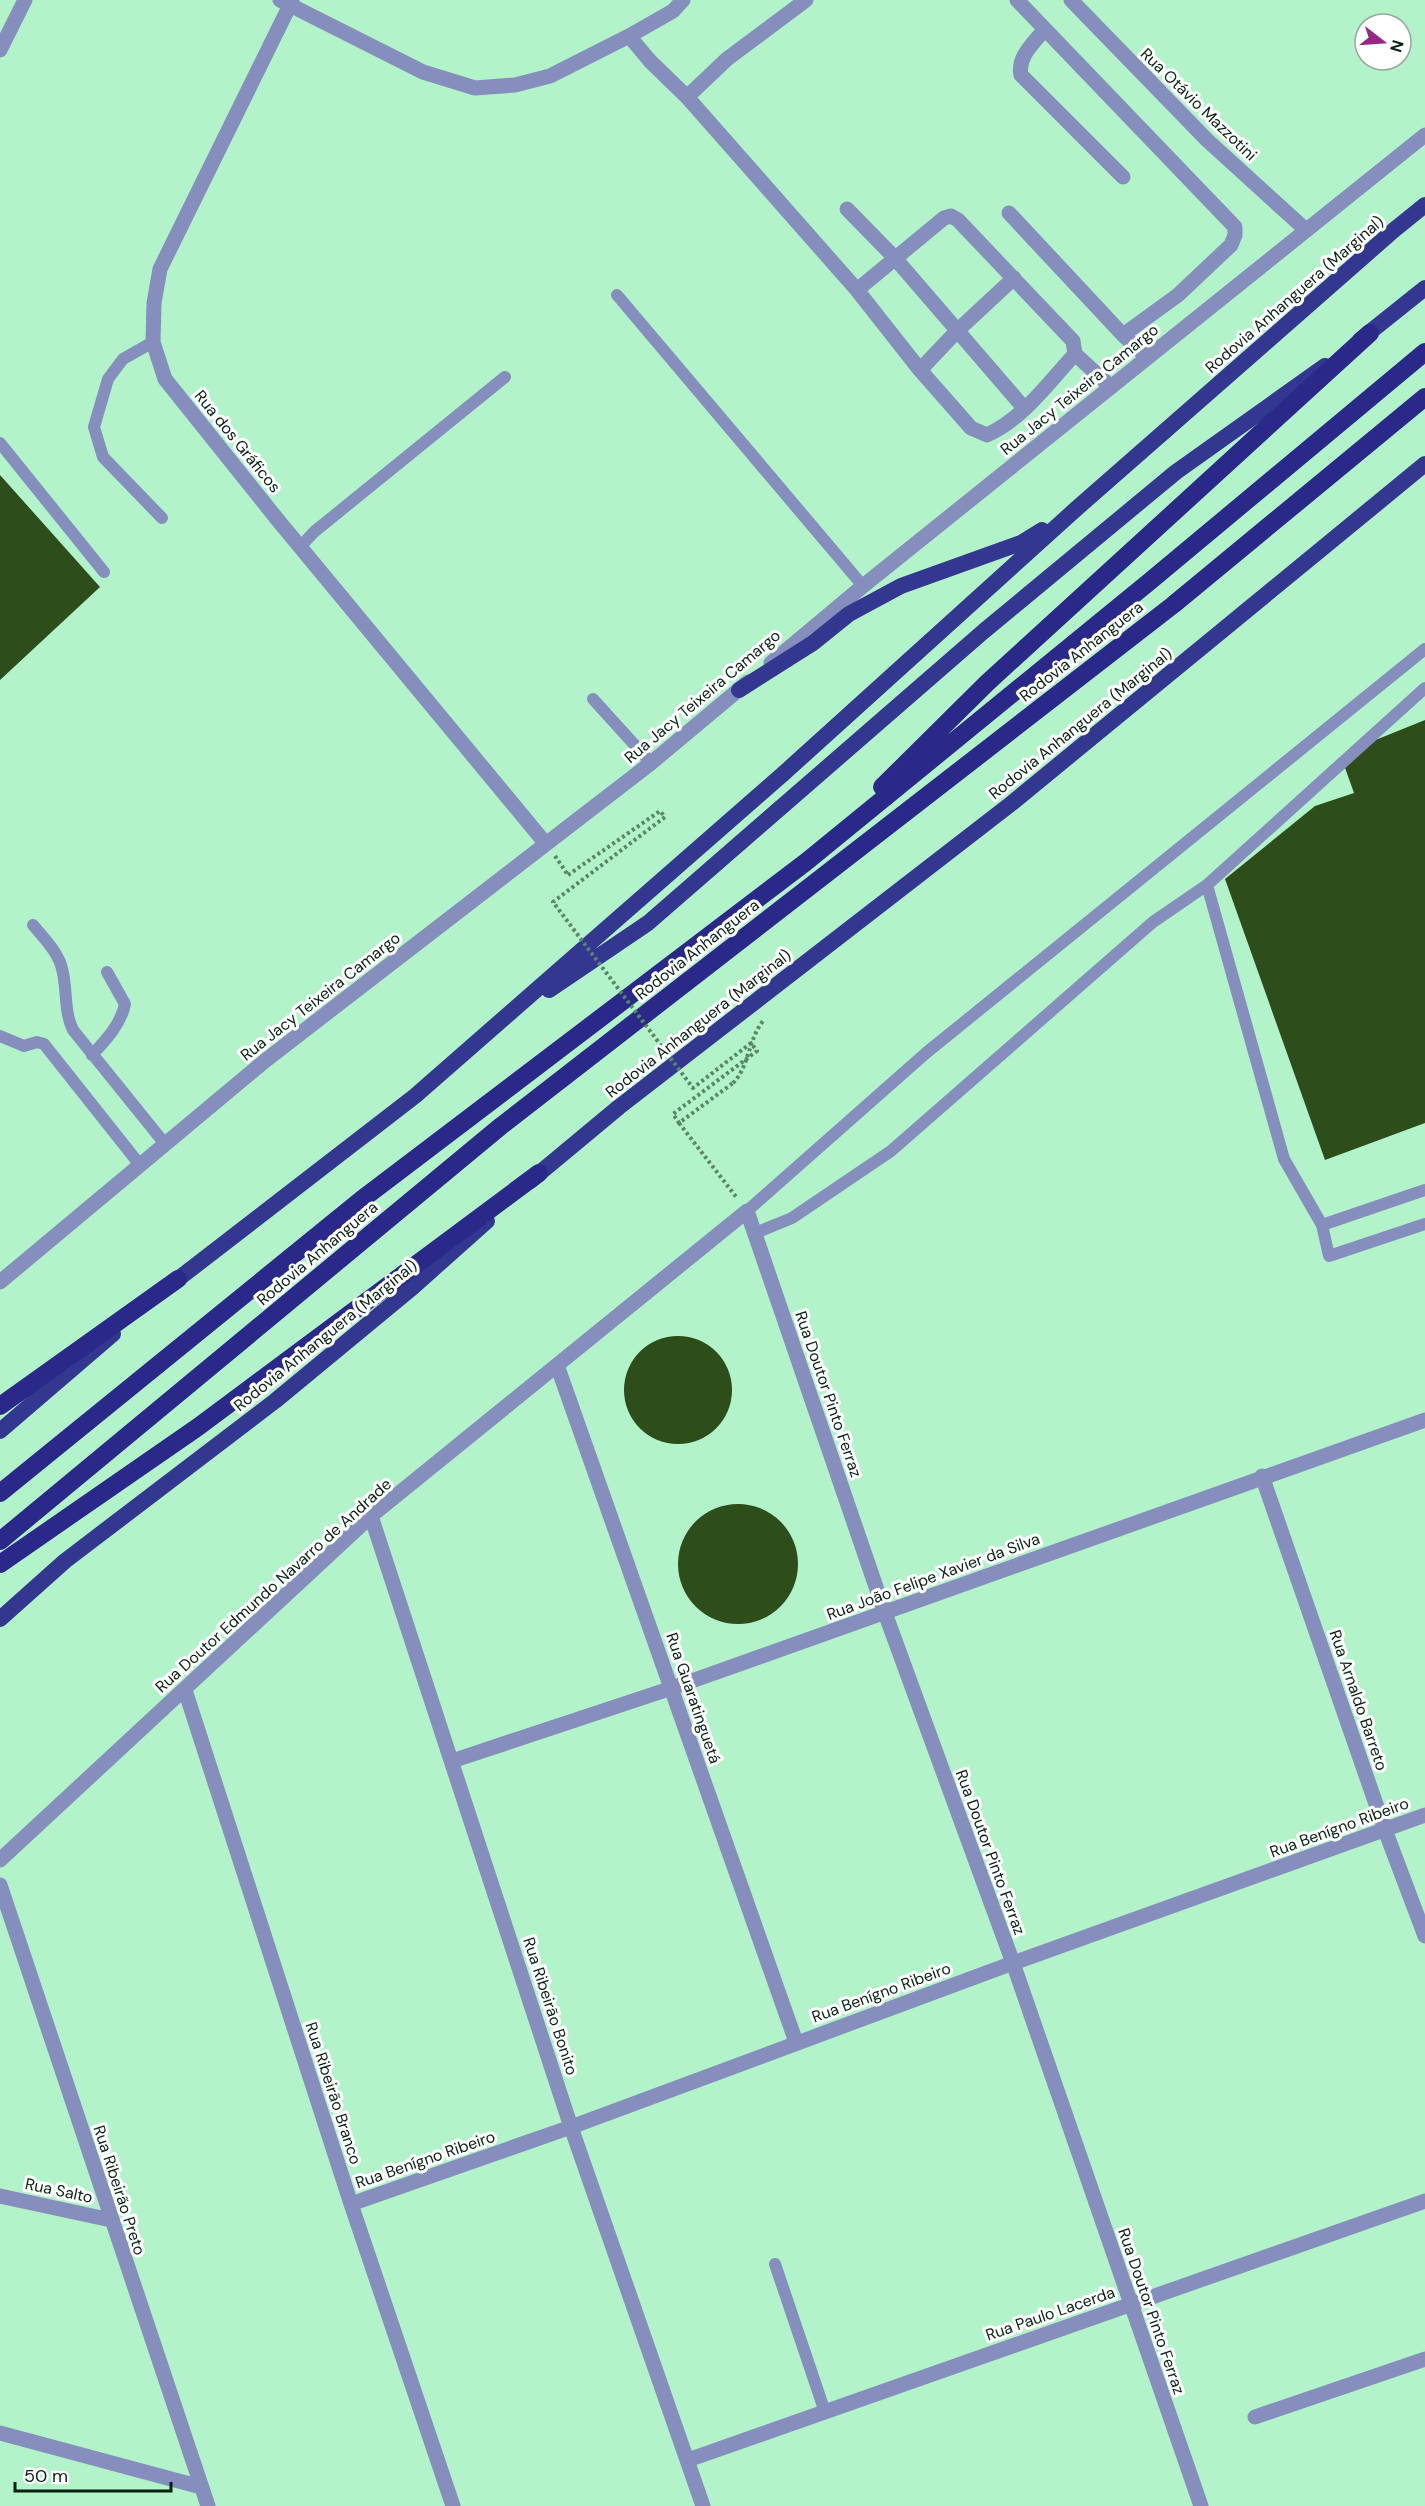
<svg xmlns="http://www.w3.org/2000/svg" width="1425" height="2506" viewBox="0 0 1425 2506" font-family="'DM Sans',sans-serif">
<style>
.building{fill:#2d4d1a}
.lines{fill:none;stroke-linecap:round;stroke-linejoin:round}
.path{stroke:#598569;stroke-width:4;stroke-dasharray:3 3;stroke-linecap:butt}
.service{stroke:#858ebc;stroke-width:12}
.minor{stroke:#858ebc;stroke-width:15}
.tertiary{stroke:#858ebc;stroke-width:15}
.trunk{stroke:#343790;stroke-width:16}
.motorway{stroke:#2a2888;stroke-width:18}
.path-bridge{stroke:#598569;stroke-width:4;stroke-dasharray:3 3;stroke-linecap:butt}
.labels{text-anchor:middle;stroke-width:6;stroke-linejoin:round;paint-order:stroke}
.street-label{font-size:16px;fill:#072112;stroke:#fff}
</style>
<rect width="100%" height="100%" fill="#b2f3c9"/>
<path class="building" d="M 0,475 L 100,587 L 0,680 Z
M 1425,720 L 1425,1123 L 1325,1160 L 1225,879 L 1315,806 L 1354,793 L 1344,765 L 1373,741 Z
M624 1390a54 54 0 1 1 108 0a54 54 0 1 1-108 0Z
M678 1564a60 60 0 1 1 120 0a60 60 0 1 1-120 0Z"/>
<g class="lines">
<path class="path" d="M 555,856 L 568,875
M 733,1083 C 749,1067 748,1040 763,1021
M 679,1123 L 737,1198"/>
<path class="service" d="M 617,295 L 863,586
M 153,342 L 123,359 L 108,379 L 94,427 L 103,457 L 162,518
M 0,443 L 104,572
M 300,547 L 314,532 L 505,377
M 593,699 L 651,763
M 1207,885 L 1284,1159 L 1322,1225 L 1329,1256 L 1425,1224
M 33,925 C 43,937 56,950 61,965 C 68,986 63,1010 73,1030 L 165,1144
M 0,1036 L 24,1046 L 37,1042 L 44,1044 L 140,1165
M 92,1055 C 106,1040 121,1024 125,1004 L 107,972
M 747,1211 L 926,1053 L 1425,649
M 1322,1225 L 1425,1190
M 755,1233 L 792,1218 L 891,1151 L 1153,922 L 1207,885 L 1425,688
M 775,2264 L 825,2412"/>
<path class="minor" d="M 292,0 L 290,5 L 423,72 L 475,88 L 515,85 L 550,76 L 629,36 L 673,11 L 683,0
M 1071,0 L 1207,140 L 1306,230
M 1044,30 C 1034,43 1017,57 1021,75 L 1123,177
M 629,36 L 650,61 L 687,97 L 857,290 L 920,370 L 971,428 L 987,435 C 1023,419 1049,382 1075,354 L 1073,341 L 958,220 L 951,216 L 944,218 L 857,290
M 687,97 L 727,59 L 806,0
M 847,209 L 894,257 L 1024,408
M 1009,213 L 1123,335 L 1178,295 L 1231,245 L 1235,235 L 1235,227 L 1017,0
M 1123,335 L 1147,357
M 1075,354 L 1111,387
M 920,370 L 957,331 L 1014,278
M 557,1365 L 796,2042
M 1262,1476 L 1385,1830 L 1425,1936
M 371,1516 L 571,2127 L 703,2506
M 185,1690 L 351,2204 L 453,2506
M 452,1761 L 672,1688 L 1425,1420
M 0,1860 L 371,1516 L 747,1211 L 885,1613 L 1013,1963 L 1201,2506
M 0,1885 L 208,2506
M 0,2196 L 111,2220
M 351,2204 L 571,2127 L 1013,1963 L 1425,1815
M 1255,2417 L 1425,2359
M 0,2433 L 201,2487
M 688,2460 L 1425,2201"/>
<path class="tertiary" d="M 280,0 L 290,5 L 160,269 L 154,303 L 153,342 L 165,379 L 277,519 L 546,844
M 0,50 L 25,0
M 771,663 L 863,586 L 1425,135
M 0,1282 L 266,1060 L 651,763 L 748,682"/>
<path class="trunk" d="M 1360,340 L 1425,288
M 739,690 L 813,643 L 849,614 L 901,586 L 1021,543 L 1042,530
M 549,990 L 648,923 L 984,631 L 1176,472 L 1325,366
M 530,1181 L 619,1107 L 1012,803 L 1425,464
M 169,1286 L 415,1096 L 783,774 L 1076,509 L 1394,230 L 1425,205
M 0,1431 L 113,1334
M 0,1619 L 65,1561 L 275,1401 L 413,1287 L 487,1221"/>
<path class="motorway" d="M 882,787 L 987,683 L 1370,333
M 0,1406 L 178,1279
M 0,1493 L 361,1200 L 806,862 L 1149,582 L 1425,352
M 0,1541 L 501,1126 L 1173,605 L 1425,397
M 0,1564 L 198,1427 L 539,1173"/>
<path class="path-bridge" d="M 568,875 L 660,811 L 665,817 L 553,902 L 693,1088 L 751,1043 L 757,1051 L 673,1114 L 679,1123 L 733,1083"/>
</g>
<g class="labels">
<g class="street-label">
<text transform="translate(1199 104) rotate(44)" y="6">Rua Otávio Mazzotini</text>
<text transform="translate(1294 294) rotate(-41)" y="6">Rodovia Anhanguera (Marginal)</text>
<text transform="translate(1079 389) rotate(-39)" y="6">Rua Jacy Teixeira Camargo</text>
<text transform="translate(238 441) rotate(51)" y="6">Rua dos Gráficos</text>
<text transform="translate(1081 651) rotate(-38)" y="6">Rodovia Anhanguera</text>
<text transform="translate(702 696) rotate(-40)" y="6">Rua Jacy Teixeira Camargo</text>
<text transform="translate(1080 723) rotate(-39)" y="6">Rodovia Anhanguera (Marginal)</text>
<text transform="translate(697 949) rotate(-38)" y="6">Rodovia Anhanguera</text>
<text transform="translate(320 996) rotate(-38)" y="6">Rua Jacy Teixeira Camargo</text>
<text transform="translate(698 1023) rotate(-38)" y="6">Rodovia Anhanguera (Marginal)</text>
<text transform="translate(317 1253) rotate(-40)" y="6">Rodovia Anhanguera</text>
<text transform="translate(325 1335) rotate(-39)" y="6">Rodovia Anhanguera (Marginal)</text>
<text transform="translate(829 1394) rotate(71)" y="6">Rua Doutor Pinto Ferraz</text>
<text transform="translate(933 1576) rotate(-20)" y="6">Rua João Felipe Xavier da Silva</text>
<text transform="translate(273 1585) rotate(-42)" y="6">Rua Doutor Edmundo Navarro de Andrade</text>
<text transform="translate(694 1698) rotate(71)" y="6">Rua Guaratinguetá</text>
<text transform="translate(1359 1700) rotate(71)" y="6">Rua Arnaldo Barreto</text>
<text transform="translate(1339 1827) rotate(-20)" y="6">Rua Benígno Ribeiro</text>
<text transform="translate(991 1852) rotate(70)" y="6">Rua Doutor Pinto Ferraz</text>
<text transform="translate(881 1992) rotate(-20)" y="6">Rua Benígno Ribeiro</text>
<text transform="translate(551 2006) rotate(72)" y="6">Rua Ribeirão Bonito</text>
<text transform="translate(334 2093) rotate(72)" y="6">Rua Ribeirão Branco</text>
<text transform="translate(425 2159) rotate(-19)" y="6">Rua Benígno Ribeiro</text>
<text transform="translate(59 2190) rotate(12)" y="6">Rua Salto</text>
<text transform="translate(120 2190) rotate(72)" y="6">Rua Ribeirão Preto</text>
<text transform="translate(1152 2311) rotate(71)" y="6">Rua Doutor Pinto Ferraz</text>
<text transform="translate(1050 2313) rotate(-19)" y="6">Rua Paulo Lacerda</text>
</g>
</g>
<g transform="translate(1383 42) rotate(107)"><circle r="28" fill="#ffffff" stroke="#9ca6a0" stroke-width="1.5"/>
<path d="M0-4.5L10 22L0 15L-10 22Z" fill="#972684"/>
<text y="-9" font-size="16" font-weight="bold" text-anchor="middle" fill="#072112">N</text>
</g>
<path d="M15 2482v9h156v-9" fill="none" stroke="#072112" stroke-width="3"/>
<text x="24" y="2482" font-size="18" fill="#072112" stroke="#ffffff" stroke-width="4.5" paint-order="stroke">50 m</text>
</svg>
